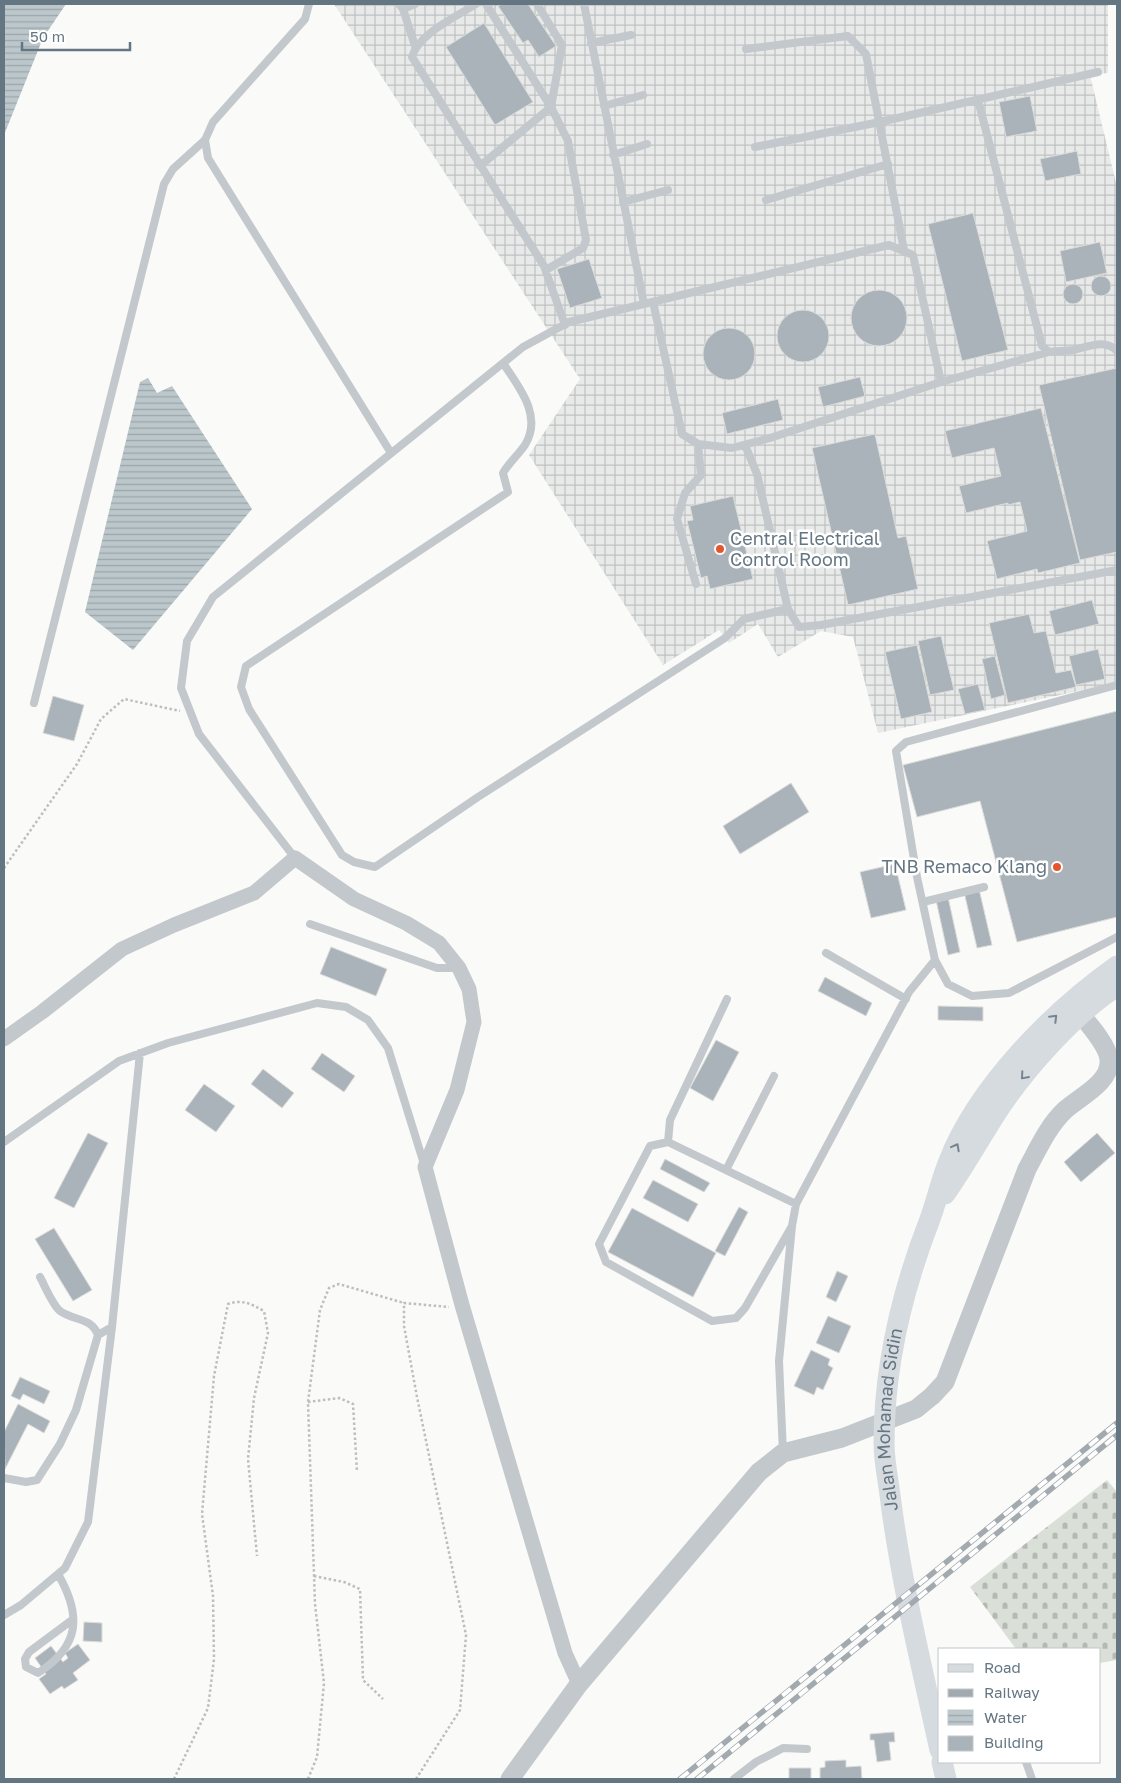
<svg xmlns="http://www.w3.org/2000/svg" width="1121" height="1783" viewBox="0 0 1121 1783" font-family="'Golos Text',sans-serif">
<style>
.industrial{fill:url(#industrial-grid)}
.cemetery{fill:url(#cemetery-stones)}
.water{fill:url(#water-rules)}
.building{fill:#aab3b9;stroke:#dcdcda}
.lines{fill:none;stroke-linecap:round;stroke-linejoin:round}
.path{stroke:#bbbfc2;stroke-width:2.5;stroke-dasharray:2.5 2.5;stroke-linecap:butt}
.service{stroke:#c3c8cc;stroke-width:8}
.minor{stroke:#c3c8cc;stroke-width:15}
.tertiary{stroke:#c3c8cc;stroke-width:19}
.secondary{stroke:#d6dbdf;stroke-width:21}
.rail-casing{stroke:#a2aab0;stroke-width:5.5}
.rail{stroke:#fff;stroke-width:4;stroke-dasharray:11;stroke-linecap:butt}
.oneway{stroke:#768591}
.poi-dot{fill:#e4572e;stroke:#fff;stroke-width:2}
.labels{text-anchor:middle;stroke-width:5;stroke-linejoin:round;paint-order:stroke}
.poi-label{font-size:18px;fill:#657683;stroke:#fff;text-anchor:start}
.street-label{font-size:18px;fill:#657683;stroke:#fff}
</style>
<defs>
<pattern id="industrial-grid" width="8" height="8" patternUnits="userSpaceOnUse" patternTransform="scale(1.25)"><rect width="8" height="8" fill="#e8e9e9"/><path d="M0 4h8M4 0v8" fill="none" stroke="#c0c1c2"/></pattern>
<pattern id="cemetery-stones" width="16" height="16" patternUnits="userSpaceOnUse" patternTransform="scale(1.25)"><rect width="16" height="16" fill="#dadfd7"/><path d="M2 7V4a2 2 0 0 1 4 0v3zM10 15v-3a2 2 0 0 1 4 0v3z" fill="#b4b9b4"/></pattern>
<pattern id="water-rules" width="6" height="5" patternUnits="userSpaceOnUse" patternTransform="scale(1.25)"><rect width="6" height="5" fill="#bbc7cb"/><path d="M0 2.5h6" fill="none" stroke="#9ca6aa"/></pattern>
</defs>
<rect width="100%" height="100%" fill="#fafaf8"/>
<path class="industrial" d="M 334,4 L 1108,4 L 1108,73 L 1090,75 L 1117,187 L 1117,683 L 878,733 L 853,637 L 821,631 L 778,657 L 758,624 L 729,643 L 719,630 L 663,665 L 529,455 L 580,379 Z"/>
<path class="cemetery" d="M 1107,1480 L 1117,1492 L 1117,1660 L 1100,1663 L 1100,1649 L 1016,1649 L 970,1587 Z"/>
<path class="water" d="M 4,4 L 66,4 L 43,38 L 4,135 Z
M 148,378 L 157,393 L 172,386 L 252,509 L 133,650 L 85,612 L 140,382 Z"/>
<path class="building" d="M 501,4 L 528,4 L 556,46 L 539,57 L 528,40 L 523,43 L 498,6 Z
M 484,23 L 533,102 L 495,125 L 446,47 Z
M 1030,96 L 1037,131 L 1006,137 L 999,102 Z
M 1077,151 L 1081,174 L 1045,181 L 1040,159 Z
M 973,213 L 1008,350 L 962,361 L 928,224 Z
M 1100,242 L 1107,273 L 1066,282 L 1060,251 Z
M 589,259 L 602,298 L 570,308 L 557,269 Z
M1091 286a10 10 0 1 1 20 0a10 10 0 1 1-20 0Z
M1063 294a10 10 0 1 1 20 0a10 10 0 1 1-20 0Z
M851 318a28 28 0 1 1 56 0a28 28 0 1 1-56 0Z
M777 336a26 26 0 1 1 52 0a26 26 0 1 1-52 0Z
M703 354a26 26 0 1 1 52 0a26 26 0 1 1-52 0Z
M 1117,368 L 1117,552 L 1080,560 L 1039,385 Z
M 860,377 L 865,396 L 823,407 L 818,387 Z
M 778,399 L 783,420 L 727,434 L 722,413 Z
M 1041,408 L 1080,563 L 1038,573 L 1037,569 L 997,579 L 987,541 L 1027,531 L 1020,502 L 1008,505 L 1008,503 L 966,513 L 959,486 L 1001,476 L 994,448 L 952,458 L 945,431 Z
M 875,434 L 898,538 L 906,536 L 918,589 L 848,605 L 812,448 Z
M 733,496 L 753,579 L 710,589 L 707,576 L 701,578 L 687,521 L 693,520 L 690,506 Z
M 1092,600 L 1099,624 L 1055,635 L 1049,611 Z
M 1029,614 L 1034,633 L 1046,631 L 1056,673 L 1071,670 L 1076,687 L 1008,703 L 989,623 Z
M 941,636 L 954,690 L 930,695 L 918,641 Z
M 917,645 L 932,712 L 901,719 L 885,652 Z
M 1098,649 L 1105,679 L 1076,685 L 1069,656 Z
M 995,656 L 1005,695 L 991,699 L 982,659 Z
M 978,684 L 985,710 L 965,714 L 958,689 Z
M 53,696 L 84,705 L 74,741 L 43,733 Z
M 1117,711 L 1117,917 L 1017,942 L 980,801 L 917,817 L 903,765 Z
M 791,783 L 809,812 L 740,854 L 723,826 Z
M 895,864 L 906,910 L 871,918 L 860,872 Z
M 979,889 L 992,945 L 977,948 L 964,892 Z
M 948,897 L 960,952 L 948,955 L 936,900 Z
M 331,947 L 387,969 L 376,996 L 320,974 Z
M 825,977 L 872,1003 L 866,1016 L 818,991 Z
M 938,1006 L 983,1007 L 983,1021 L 938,1020 Z
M 716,1040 L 739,1052 L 713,1101 L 690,1088 Z
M 322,1053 L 355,1076 L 344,1092 L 311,1069 Z
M 263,1069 L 294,1093 L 282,1108 L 251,1084 Z
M 204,1084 L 235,1106 L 216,1132 L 185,1110 Z
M 88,1133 L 108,1143 L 74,1208 L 54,1198 Z
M 1097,1133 L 1115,1153 L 1081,1182 L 1064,1162 Z
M 665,1159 L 710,1183 L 704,1192 L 660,1169 Z
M 653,1180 L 698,1204 L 688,1222 L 643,1198 Z
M 739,1207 L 748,1212 L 725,1256 L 715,1251 Z
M 632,1208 L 716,1253 L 693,1297 L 608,1252 Z
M 54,1228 L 92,1290 L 73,1301 L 35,1239 Z
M 837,1271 L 848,1276 L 836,1302 L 826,1297 Z
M 828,1316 L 851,1326 L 839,1353 L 816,1343 Z
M 811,1350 L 830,1359 L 828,1365 L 833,1368 L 823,1390 L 817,1387 L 814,1395 L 794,1386 Z
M 20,1377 L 50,1391 L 44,1404 L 23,1394 L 20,1400 L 11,1396 Z
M 18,1404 L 50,1421 L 44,1433 L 28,1424 L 5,1469 L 4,1432 Z
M 84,1622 L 102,1623 L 102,1642 L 83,1641 Z
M 78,1644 L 90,1660 L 73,1673 L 78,1680 L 64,1689 L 62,1686 L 50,1694 L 39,1679 L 46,1674 L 35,1658 L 51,1646 L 63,1662 L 68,1658 L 65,1653 Z
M 894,1732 L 895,1742 L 889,1742 L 891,1760 L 877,1762 L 874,1740 L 870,1740 L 870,1734 Z
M 846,1760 L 846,1767 L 861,1766 L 862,1779 L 820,1779 L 820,1768 L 825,1767 L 825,1761 Z
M 789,1768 L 811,1768 L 811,1779 L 789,1779 Z"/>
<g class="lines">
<path class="path" d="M 4,868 L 77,764 L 101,719 L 124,699 L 180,711
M 308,1402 L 339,1398 L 353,1404 L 357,1472
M 314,1576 L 344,1582 L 360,1589 L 363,1680 L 383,1699
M 174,1779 L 208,1708 L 214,1659 L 213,1596 L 202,1514 L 214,1376 L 228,1304 C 243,1299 251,1304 264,1311 L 268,1333 L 254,1398 L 248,1459 L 257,1556
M 308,1779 L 317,1757 L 324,1683 L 315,1604 L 308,1402 L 320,1310 L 329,1288 L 339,1284 L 404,1303
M 416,1779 L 460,1710 L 466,1635 L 417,1397 L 404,1326 L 404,1303 L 449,1307"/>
<path class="service" d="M 309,4 L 305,19 L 213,122 L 205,140 L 208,158 L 391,453
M 399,4 L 403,9 L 415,4
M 476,4 C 456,17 418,34 412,57 L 544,266 L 565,325
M 486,4 L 551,107 L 568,141 L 586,240 L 583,248 L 546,270
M 584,4 L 644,304
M 403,9 L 415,46
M 591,43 L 631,35
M 746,49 L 848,36 L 866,54 L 904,250
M 978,100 L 1042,346 L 1049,352 C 1057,351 1065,351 1073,350 C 1088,347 1105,338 1117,351
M 604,106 L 643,95
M 755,147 L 880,122 L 1098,72
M 613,155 L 647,144
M 480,166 L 551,107 L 562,45 L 537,4
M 766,200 L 888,164
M 623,202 L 668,190
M 653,302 L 682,434 L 698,444 L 732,448 L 770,438 L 941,382 L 1049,352
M 503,363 C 519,387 543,416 525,445 C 518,455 509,463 503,473 L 508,492 L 246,666 L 241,687 L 249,709 L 342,855 L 354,862 L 375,867 L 478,797 L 725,638 L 744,619 L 788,609
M 745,445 L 757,474 L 788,609 L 799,627 L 821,625 L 1117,570
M 696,584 L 677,519 L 685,493 L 701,475 L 698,444
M 1117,685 L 906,742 L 896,751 L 917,877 L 935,960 L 948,984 L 972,996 L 1009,993 L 1117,937
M 34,703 L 164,184 L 173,169 L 205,140
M 295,858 L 199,734 L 181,688 L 187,641 L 213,597 L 523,347 L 569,322 L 889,245 L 913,255 L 941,382
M 923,902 L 984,887
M 310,924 L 437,968 L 458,968
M 826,953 L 906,999
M 4,1142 L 119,1061 L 168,1043 L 317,1003 L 346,1007 L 368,1020 L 388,1048 L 424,1164
M 668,1142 L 670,1120 L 727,999
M 726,1170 L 774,1076
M 792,1226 L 745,1308 L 736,1318 L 712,1321 L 606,1262 L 599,1244 L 650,1146 L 668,1142 L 796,1204
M 40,1277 C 45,1286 52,1304 60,1311 C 74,1321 91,1317 98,1335
M 783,1453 L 779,1361 L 792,1226 L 796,1204 L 909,992 L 935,960
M 4,1478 L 26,1482 L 37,1480 L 60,1444 L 76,1410 L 98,1335 L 112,1327
M 58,1574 C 82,1616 80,1646 38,1673 L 26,1667 L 25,1659 L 29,1652 L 72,1620
M 4,1615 L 21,1605 L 65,1568 L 88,1522 L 112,1327 L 140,1053
M 1026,1762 L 1032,1779
M 734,1779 L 756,1762 L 783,1748 L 807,1749"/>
<path class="minor" d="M 4,1039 L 42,1012 L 122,949 L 174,925 L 254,893 L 295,858 L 354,899 L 406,923 L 439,943 L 459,968 L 469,989 L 474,1022 L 457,1090 L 425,1167 L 462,1305 L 565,1653 L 579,1684"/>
<path class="tertiary" d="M 510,1779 L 579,1684 L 759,1472 L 783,1453 L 842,1438 L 916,1409 L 932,1396 L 945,1382 L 1027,1169 C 1038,1149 1048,1126 1065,1110 C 1079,1097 1111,1083 1109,1060 C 1108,1043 1082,1017 1071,1003"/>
<g class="secondary">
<path d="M 945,1194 C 964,1167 980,1138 998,1110 C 1026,1068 1075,1013 1117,986"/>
<path id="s1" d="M 940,1750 C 922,1668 902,1586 891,1503 C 889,1483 884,1463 884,1443 C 884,1365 902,1291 930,1219 C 937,1200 941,1180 949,1161 C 978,1087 1053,1011 1117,966"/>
<path d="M 942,1762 L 946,1779"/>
</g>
<g class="rail-casing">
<path id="rail" d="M 680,1779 L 1117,1423
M 697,1779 L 1117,1435"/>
</g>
<use href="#rail" class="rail"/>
</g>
<defs><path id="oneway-chevron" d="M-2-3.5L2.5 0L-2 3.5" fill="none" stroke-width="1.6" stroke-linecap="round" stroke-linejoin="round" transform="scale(1.25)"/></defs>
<g class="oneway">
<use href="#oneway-chevron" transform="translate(1054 1018) rotate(-45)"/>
<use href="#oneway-chevron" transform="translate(1024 1076) rotate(131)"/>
<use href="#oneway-chevron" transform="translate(956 1147) rotate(-62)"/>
</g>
<g class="poi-dot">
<circle cx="720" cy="549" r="5"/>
<circle cx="1057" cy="867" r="5"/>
</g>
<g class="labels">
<g class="poi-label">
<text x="730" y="545">Central Electrical<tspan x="730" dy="21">Control Room</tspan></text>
<text x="1047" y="873" text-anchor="end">TNB Remaco Klang</text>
</g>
<g class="street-label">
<text dy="6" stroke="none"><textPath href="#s1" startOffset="336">Jalan Mohamad Sidin</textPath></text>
</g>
</g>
<rect width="1121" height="1783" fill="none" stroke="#657683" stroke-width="10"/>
<rect x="938" y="1648" width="162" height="115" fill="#ffffff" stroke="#c1c8cd"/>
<rect x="948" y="1664" width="25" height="8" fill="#d6dbdf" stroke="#c1c8cd"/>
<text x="984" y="1673" font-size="15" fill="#657683">Road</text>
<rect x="948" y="1689" width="25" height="8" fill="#a2aab0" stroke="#c1c8cd"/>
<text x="984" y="1698" font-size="15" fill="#657683">Railway</text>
<rect x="948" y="1710" width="25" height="15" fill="url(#water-rules)" stroke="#c1c8cd"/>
<text x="984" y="1723" font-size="15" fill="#657683">Water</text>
<rect x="948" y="1736" width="25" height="15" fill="#aab3b9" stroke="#c1c8cd"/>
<text x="984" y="1748" font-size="15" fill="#657683">Building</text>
<path d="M22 42v8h108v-8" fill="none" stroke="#657683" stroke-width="2.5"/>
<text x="30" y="42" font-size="15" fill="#657683" stroke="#ffffff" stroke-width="4" paint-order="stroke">50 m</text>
</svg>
